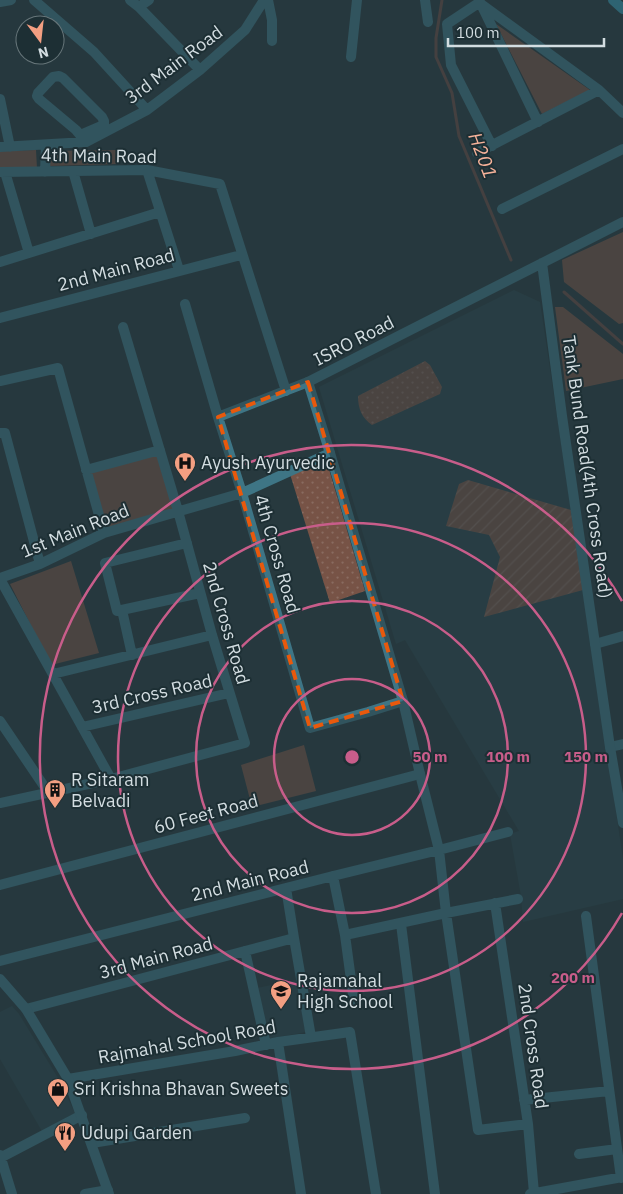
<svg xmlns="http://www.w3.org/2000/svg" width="623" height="1194" viewBox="0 0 623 1194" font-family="'IBM Plex Sans',sans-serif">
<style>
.built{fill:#2a444c}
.grass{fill:url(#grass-dots)}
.park{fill:#775346}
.garden{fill:url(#garden-furrows)}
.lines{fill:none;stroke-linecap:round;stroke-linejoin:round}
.stream{stroke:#684944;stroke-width:3}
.minor{stroke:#3e7585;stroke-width:10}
.tertiary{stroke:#3e7585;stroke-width:10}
.secondary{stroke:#3898b1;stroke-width:10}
.marked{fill:none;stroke:#e8590c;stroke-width:4;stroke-dasharray:10 6;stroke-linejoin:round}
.ring{fill:none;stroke:#c85d8a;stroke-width:2.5}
.labels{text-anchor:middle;stroke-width:4;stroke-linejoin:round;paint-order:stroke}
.street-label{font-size:18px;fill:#d3dde1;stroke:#1d2f34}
.poi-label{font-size:18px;fill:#d3dde1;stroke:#1d2f34;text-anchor:start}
.water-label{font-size:19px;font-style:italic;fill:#f6b29a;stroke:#1d2f34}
.centre{fill:#c85d8a;stroke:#1d2f34;stroke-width:2.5}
.ring-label{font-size:15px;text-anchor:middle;font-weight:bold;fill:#c85d8a;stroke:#1d2f34;stroke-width:4;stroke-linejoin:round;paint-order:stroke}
</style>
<defs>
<pattern id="grass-dots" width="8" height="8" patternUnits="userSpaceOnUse" patternTransform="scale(1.25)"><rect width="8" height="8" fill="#775346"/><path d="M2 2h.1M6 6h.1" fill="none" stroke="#896b60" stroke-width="1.8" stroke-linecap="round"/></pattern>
<pattern id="garden-furrows" width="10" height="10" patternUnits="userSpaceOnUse" patternTransform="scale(1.25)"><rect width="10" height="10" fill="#775346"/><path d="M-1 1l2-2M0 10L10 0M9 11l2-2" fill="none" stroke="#896b60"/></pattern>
</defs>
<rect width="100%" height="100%" fill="#27393e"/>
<path class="built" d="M 514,290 L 540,302 L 623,859 L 623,899 L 523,922 L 521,896 L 510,834 L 519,831 L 405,640 L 396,644 L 319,387 Z
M 296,980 L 306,1032 L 267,1039 L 257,988 Z
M 12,1006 L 19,1014 L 58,1078 L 76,1115 L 43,1133 L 0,1059 L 0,1012 Z"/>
<path class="grass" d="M 425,361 L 430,365 L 442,387 L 440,394 L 372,425 C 362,418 358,409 358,396 Z
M 326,459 L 365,591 L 330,603 L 290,474 Z"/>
<path class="park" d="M 496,24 L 590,90 L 542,114 Z
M 36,150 L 37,169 L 0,169 L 0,151 Z
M 117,150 L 117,164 L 49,166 L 52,151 Z
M 623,232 L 623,323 L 619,324 L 564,282 L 562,260 Z
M 555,307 L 563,307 L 623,354 L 623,379 L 566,391 Z
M 158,453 L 173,509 L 105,528 L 90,472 Z
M 71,561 L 99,653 L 51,665 L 10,584 Z
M 304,745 L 316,791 L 252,807 L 241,765 Z"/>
<path class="garden" d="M 468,480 L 571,510 L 583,590 L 484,617 L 500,557 L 489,535 L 446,526 L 459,484 Z"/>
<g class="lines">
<path class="stream" d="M 442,0 L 436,38 L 436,57 L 452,93 L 459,136 L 511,260
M 564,292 L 623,344"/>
<path class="minor" d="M 34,0 L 94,52 L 147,110
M 130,0 L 139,7 L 200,70
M 268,0 L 272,20 L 272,41
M 425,0 L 428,22
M 0,2 L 11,0
M 481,4 L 599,90 L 623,113
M 139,7 L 149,0
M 351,57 L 357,0
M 0,99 L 10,147
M 80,135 L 101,126
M 86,142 L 76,130 L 39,99 L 37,96 L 38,93 L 53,77 L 59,76 L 63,78 L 102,117 L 104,121 L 104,124 L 101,126 L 105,132
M 492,146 L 451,65 L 447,24 L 480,2 L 538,122
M 0,147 L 86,142 L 147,110 L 200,70 L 245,30 L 264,0
M 477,153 L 599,90
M 147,170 L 179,270
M 73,171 L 91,234
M 0,172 L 147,170 L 220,184 L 286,391
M 5,172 L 29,253
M 45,172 L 46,145
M 502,209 L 623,149
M 0,262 L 160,212
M 185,304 L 218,417 L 242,493 L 310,728 L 368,712 L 403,701
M 0,318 L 241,255
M 0,381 L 58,368 L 104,533
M 218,417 L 308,382
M 0,433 L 5,433 L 40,564
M 86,470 L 160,450
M 187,543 L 105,563 L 117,611 L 200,593
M 0,578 L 40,564 L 104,533 L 242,493 L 330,453
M 0,579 L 111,779
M 122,610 L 132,655
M 595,644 L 623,636
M 53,674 L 212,635
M 0,721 L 48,792
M 82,727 L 229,693
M 610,747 L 623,744
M 420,774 L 439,850 L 446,913 L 478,1130 L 528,1124
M 0,803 L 111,779 L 245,743 L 212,635 L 178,511 L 123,327
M 333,876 L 345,935 L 354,1002
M 286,888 L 294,938 L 311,1037
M 495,903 L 528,1124 L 534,1193
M 586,916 L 621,1178
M 401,924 L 435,1194
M 345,935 L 446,913 L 518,899
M 245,951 L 266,1045
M 0,961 L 333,876 L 439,850 L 508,832
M 26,1009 L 294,938
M 278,1042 L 301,1194
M 68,1079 L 235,1051 L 278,1042 L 350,1032 L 376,1194
M 524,1100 L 609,1091
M 92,1143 L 245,1118
M 579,1154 L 617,1149
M 0,1155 L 12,1194
M 0,1158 L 82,1115
M 85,1194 L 108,1190
M 530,1194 L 623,1177"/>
<path class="tertiary" d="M 542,263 L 562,416 L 610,747 L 623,823
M 0,885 L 420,774 L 403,701 L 330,453 L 308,382 L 623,222
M 0,979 L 26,1009 L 68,1079 L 109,1194"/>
<path class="secondary" d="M 613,0 L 623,9"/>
</g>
<path d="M0 0H623V1194H0ZM 308,382 L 403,701 L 310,728 L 218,417 Z" fill="#27393e" fill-opacity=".55" fill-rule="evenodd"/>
<path class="marked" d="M 308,382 L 403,701 L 310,728 L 218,417 Z"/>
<g class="ring">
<circle cx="352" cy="757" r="78"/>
<circle cx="352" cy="757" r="156"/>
<circle cx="352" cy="757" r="234"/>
<path d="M622 913A312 312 0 1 1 622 601"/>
</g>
<defs>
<g id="hospital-pin" transform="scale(1.125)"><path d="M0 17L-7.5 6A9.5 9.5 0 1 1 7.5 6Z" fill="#f39f82" stroke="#1d2f34"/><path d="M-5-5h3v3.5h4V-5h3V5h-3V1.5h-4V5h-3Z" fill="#111"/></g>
<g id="building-pin" transform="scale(1.125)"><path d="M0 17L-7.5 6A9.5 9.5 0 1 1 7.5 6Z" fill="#f39f82" stroke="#1d2f34"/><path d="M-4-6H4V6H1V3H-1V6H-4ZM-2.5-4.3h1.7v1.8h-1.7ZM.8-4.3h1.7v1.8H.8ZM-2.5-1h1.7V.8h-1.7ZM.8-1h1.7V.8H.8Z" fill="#111"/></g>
<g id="school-pin" transform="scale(1.125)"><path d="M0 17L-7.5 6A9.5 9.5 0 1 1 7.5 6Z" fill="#f39f82" stroke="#1d2f34"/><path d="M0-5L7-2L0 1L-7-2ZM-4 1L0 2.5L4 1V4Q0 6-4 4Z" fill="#111"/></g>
<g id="shop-pin" transform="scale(1.125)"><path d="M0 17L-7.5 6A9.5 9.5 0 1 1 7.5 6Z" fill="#f39f82" stroke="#1d2f34"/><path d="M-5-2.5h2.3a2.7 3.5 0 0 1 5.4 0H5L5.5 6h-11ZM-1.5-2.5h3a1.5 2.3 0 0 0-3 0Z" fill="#111"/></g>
<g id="restaurant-pin" transform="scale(1.125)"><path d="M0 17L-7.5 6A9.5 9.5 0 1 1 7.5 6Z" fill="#f39f82" stroke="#1d2f34"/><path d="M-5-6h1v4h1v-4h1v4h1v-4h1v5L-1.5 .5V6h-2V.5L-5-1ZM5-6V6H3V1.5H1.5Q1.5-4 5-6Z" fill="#111"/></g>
</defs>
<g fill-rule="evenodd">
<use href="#hospital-pin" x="185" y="463"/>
<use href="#building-pin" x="55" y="790"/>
<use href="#school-pin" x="281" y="991"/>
<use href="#shop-pin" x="58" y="1089"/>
<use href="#restaurant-pin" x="65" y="1133"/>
</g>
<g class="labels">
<g class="street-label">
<text transform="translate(174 65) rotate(-37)" y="6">3rd Main Road</text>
<text transform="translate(99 156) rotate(1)" y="6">4th Main Road</text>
<text transform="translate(116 270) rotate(-15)" y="6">2nd Main Road</text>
<text transform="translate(354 341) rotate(-27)" y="6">ISRO Road</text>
<text transform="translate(587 467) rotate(82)" y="6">Tank Bund Road(4th Cross Road)</text>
<text transform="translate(75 531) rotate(-22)" y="6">1st Main Road</text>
<text transform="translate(277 554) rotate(74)" y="6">4th Cross Road</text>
<text transform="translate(226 623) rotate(74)" y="6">2nd Cross Road</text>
<text transform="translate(152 694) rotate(-13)" y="6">3rd Cross Road</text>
<text transform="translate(206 814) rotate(-15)" y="6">60 Feet Road</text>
<text transform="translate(250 881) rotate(-14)" y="6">2nd Main Road</text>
<text transform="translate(156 958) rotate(-15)" y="6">3rd Main Road</text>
<text transform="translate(187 1042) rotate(-10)" y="6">Rajmahal School Road</text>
<text transform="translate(533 1046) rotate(82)" y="6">2nd Cross Road</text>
</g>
<g class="poi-label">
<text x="201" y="469">Ayush Ayurvedic</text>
<text x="71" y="786">R Sitaram<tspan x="71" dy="21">Belvadi</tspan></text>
<text x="297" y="987">Rajamahal<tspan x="297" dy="21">High School</tspan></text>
<text x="74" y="1095">Sri Krishna Bhavan Sweets</text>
<text x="81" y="1139">Udupi Garden</text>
</g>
<g class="water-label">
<text transform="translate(483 155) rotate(69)" y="7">H201</text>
</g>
</g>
<circle cx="352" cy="757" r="8" class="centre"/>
<g class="ring-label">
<text x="430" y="762">50 m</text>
<text x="508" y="762">100 m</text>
<text x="586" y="762">150 m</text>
<text x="573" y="983">200 m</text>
</g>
<g transform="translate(40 40) rotate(165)"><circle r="24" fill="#1d2f34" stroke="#667579"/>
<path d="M0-4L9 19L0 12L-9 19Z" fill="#f39f82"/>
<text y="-8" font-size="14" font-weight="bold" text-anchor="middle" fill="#d3dde1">N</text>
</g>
<path d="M448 38v8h156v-8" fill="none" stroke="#d3dde1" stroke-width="2.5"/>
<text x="456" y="38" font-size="15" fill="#d3dde1" stroke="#1d2f34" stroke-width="4" paint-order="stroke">100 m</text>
</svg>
